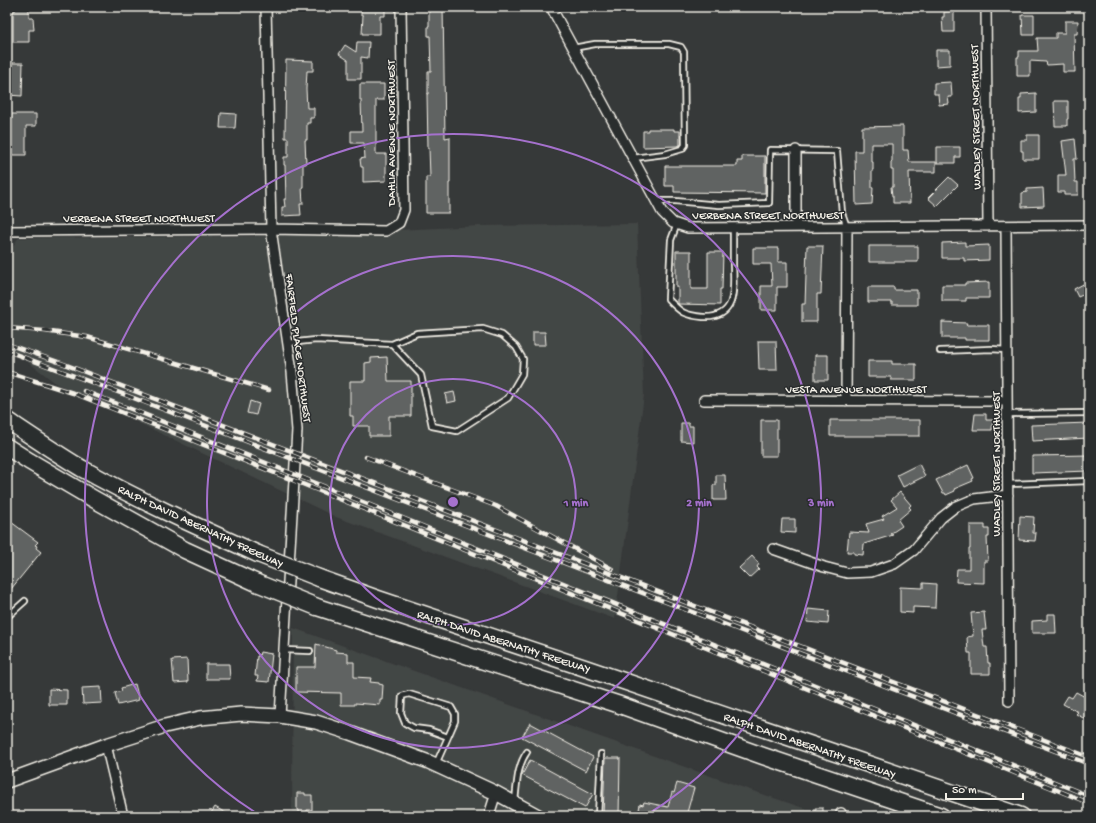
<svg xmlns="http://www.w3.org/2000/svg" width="1096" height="823" viewBox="0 0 1096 823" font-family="'Gochi Hand',sans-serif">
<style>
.built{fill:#434645}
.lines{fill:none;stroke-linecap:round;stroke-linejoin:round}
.stream{stroke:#a8a7a1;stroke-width:3}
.building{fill:#616362;stroke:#f4f1e8}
.lane-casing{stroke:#f4f1e8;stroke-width:8}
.street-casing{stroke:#f4f1e8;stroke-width:12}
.secondary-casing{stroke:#f4f1e8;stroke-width:16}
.highway-casing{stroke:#f4f1e8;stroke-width:19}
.lane{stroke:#2a2d2e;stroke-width:4.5}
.street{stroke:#2a2d2e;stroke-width:9}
.secondary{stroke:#2a2d2e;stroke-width:13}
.highway{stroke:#2a2d2e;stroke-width:16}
.rail-casing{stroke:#f4f1e8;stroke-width:4.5}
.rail{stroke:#2a2d2e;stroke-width:3;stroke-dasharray:9;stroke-linecap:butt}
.highway-bridge-casing{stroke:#f4f1e8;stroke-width:19;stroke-linecap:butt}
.highway-bridge{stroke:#2a2d2e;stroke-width:16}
.ring{fill:none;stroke:#a571cd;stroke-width:2}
.labels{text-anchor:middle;stroke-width:3;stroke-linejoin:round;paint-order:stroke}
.street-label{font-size:12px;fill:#f4f1e8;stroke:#2a2d2e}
.centre{fill:#a571cd;stroke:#2a2d2e;stroke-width:2}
.ring-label{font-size:12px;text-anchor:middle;font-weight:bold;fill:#a571cd;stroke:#2a2d2e;stroke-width:3;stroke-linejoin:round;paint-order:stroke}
</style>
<rect width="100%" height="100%" fill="#363939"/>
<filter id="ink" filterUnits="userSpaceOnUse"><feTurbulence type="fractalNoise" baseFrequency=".025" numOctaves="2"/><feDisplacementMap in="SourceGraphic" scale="8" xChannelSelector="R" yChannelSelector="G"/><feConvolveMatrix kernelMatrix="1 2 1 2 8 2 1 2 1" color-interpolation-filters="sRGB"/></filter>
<g filter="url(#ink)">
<path class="built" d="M 637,224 L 644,395 L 615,619 L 336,517 L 57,384 L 7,346 L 7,257 L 18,238 L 267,236 L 480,226 Z
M 293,628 L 750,790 L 827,816 L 292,816 Z"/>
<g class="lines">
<path class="stream" d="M 1082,7 L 1089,15"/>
</g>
<path class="building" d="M 15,7 L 29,7 L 29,18 L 33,18 L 34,30 L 29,30 L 29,42 L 13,42 L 13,11 L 15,11 Z
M 361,7 L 385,7 L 385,16 L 380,16 L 380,34 L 362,34 L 363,15 L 361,15 Z
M 429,7 L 443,7 L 445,138 L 450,137 L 450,183 L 449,183 L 449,213 L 426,213 L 426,177 L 430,177 L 429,148 L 428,148 L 427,94 L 428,94 L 428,71 L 431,71 L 430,36 L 428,36 L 428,26 L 429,26 Z
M 954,11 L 954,32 L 943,32 L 942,17 L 944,17 L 944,12 Z
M 1022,15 L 1034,15 L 1034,35 L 1023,35 Z
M 1065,21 L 1078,21 L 1077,34 L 1074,34 L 1075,72 L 1063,72 L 1063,64 L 1047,65 L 1046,62 L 1030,61 L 1030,76 L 1017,76 L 1017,57 L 1019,57 L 1019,51 L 1038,51 L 1037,38 L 1056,38 L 1056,33 L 1065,33 Z
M 357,42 L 369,42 L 368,58 L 361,57 L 361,79 L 348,79 L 348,60 L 339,54 L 345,45 L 356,52 Z
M 936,50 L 950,50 L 950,65 L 936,66 Z
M 286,60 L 313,61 L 313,71 L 307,71 L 306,89 L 307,108 L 314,108 L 314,118 L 310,118 L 310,123 L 307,123 L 307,140 L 305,140 L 306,164 L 303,164 L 303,187 L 302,187 L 303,204 L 300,204 L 301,215 L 282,216 L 282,207 L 285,207 L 284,199 L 286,199 L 285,165 L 284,165 L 284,157 L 288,157 L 288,138 L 285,138 Z
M 9,63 L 23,63 L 22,96 L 7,95 L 7,75 L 9,75 Z
M 951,82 L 952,97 L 948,97 L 949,104 L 939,105 L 938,94 L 934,94 L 934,83 Z
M 360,84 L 384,84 L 384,100 L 376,100 L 376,154 L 386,154 L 386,181 L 363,182 L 363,167 L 361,167 L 360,159 L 365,158 L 364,143 L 351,143 L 351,131 L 362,131 L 361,100 L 360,100 Z
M 1036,93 L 1036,112 L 1019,113 L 1019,99 L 1021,99 L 1021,94 Z
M 1054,101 L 1068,101 L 1068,119 L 1067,119 L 1067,126 L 1055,126 Z
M 221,113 L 236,114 L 235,128 L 220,128 Z
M 7,114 L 36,114 L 36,126 L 26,126 L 26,155 L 7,155 Z
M 903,126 L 903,150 L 908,150 L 909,162 L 936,162 L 936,172 L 909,172 L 910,203 L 893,203 L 893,196 L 892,196 L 891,187 L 893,187 L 893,170 L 891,170 L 891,162 L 892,161 L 892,144 L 871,144 L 871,162 L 873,162 L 873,170 L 872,170 L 872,188 L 873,188 L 872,204 L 856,205 L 855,151 L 862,151 L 862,127 Z
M 648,129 L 674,129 L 674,131 L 680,131 L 680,145 L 678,146 L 643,147 L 643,131 L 648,131 Z
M 1027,135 L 1039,135 L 1039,159 L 1023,159 L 1023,151 L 1021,151 L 1021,140 L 1027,140 Z
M 1075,139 L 1077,159 L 1074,159 L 1075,182 L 1078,182 L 1078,195 L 1064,195 L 1064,192 L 1058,192 L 1058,175 L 1066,175 L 1062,141 Z
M 937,147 L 960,147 L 960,157 L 955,157 L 955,163 L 937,163 Z
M 742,156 L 765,156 L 765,193 L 674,192 L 674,186 L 665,186 L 665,166 L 737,166 L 737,161 L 742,161 Z
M 949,177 L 958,185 L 937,206 L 928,198 Z
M 1043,188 L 1044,206 L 1022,207 L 1022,193 L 1027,192 L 1027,189 Z
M 965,242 L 965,246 L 989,245 L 989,260 L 964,261 L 964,258 L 942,258 L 942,243 Z
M 807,246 L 823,246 L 821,294 L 817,294 L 817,322 L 802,322 L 802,304 L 805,304 Z
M 869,246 L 918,246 L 918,262 L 869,262 Z
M 753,248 L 778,248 L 778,262 L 787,262 L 787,287 L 777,287 L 777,310 L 761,310 L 761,286 L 772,286 L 771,264 L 753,264 Z
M 676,251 L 691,251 L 691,289 L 708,289 L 708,252 L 723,252 L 722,289 L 720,289 L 720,305 L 678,304 L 678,287 L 676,287 Z
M 1089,281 L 1089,292 L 1078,297 L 1074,289 Z
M 989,282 L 989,298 L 966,298 L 966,301 L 942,301 L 942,285 L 965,285 L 965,283 Z
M 868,287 L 894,287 L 894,290 L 917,290 L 917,305 L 892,305 L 892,302 L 868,302 Z
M 942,322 L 967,323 L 966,325 L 989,325 L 989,340 L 965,340 L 965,338 L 942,338 Z
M 533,332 L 545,332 L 546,345 L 533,345 Z
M 758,341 L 776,341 L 777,370 L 759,370 Z
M 815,355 L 828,355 L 828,380 L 815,380 Z
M 387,357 L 388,381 L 411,381 L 411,416 L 389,416 L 389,436 L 369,436 L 369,426 L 353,426 L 353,416 L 350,416 L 350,381 L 365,381 L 365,363 L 371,362 L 371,358 Z
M 868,361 L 892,361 L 892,364 L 916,364 L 916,380 L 891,380 L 891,377 L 868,377 Z
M 454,392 L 456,401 L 447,403 L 445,394 Z
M 250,401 L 259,404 L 256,415 L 247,413 Z
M 975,414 L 986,414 L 986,420 L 993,420 L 992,430 L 973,430 Z
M 761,420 L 777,420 L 777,456 L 761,456 Z
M 830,420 L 920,420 L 920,436 L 830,436 Z
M 681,423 L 689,423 L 689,426 L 693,426 L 693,442 L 681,441 Z
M 1089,423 L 1089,438 L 1032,441 L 1031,425 Z
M 1089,455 L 1089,471 L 1032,473 L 1032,456 Z
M 919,464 L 925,476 L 903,487 L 897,475 Z
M 968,465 L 974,478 L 972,479 L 973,481 L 954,489 L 955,491 L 946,495 L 945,493 L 943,493 L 936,480 Z
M 716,475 L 725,475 L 726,500 L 713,500 L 713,485 L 716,485 Z
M 900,492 L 911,505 L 909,507 L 911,509 L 898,520 L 902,526 L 890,534 L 893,534 L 893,535 L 864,544 L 863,555 L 854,554 L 854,552 L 847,552 L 849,532 L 869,533 L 866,524 L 884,519 L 882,516 L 897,507 L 891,500 Z
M 1020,516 L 1034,517 L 1033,533 L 1036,533 L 1035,541 L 1019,540 Z
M 7,519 L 38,542 L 35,545 L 37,546 L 36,548 L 41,552 L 7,594 Z
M 782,519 L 795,519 L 795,533 L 781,532 Z
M 970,525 L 985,525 L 985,529 L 989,529 L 989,537 L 987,537 L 988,561 L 984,561 L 984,583 L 956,582 L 957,569 L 969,569 L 969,549 L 970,549 Z
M 752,556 L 759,564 L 757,567 L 759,569 L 749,578 L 739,568 Z
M 923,583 L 936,584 L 935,608 L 913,607 L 913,613 L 900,612 L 900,587 L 923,588 Z
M 808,609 L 829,611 L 828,624 L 807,622 Z
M 984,612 L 986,630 L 982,630 L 984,647 L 987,647 L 988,663 L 990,663 L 990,674 L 971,674 L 971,653 L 968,653 L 967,637 L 973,636 L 971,613 Z
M 1047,614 L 1055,614 L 1056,633 L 1032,633 L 1032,621 L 1047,620 Z
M 316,644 L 336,650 L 336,652 L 348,653 L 348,662 L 354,662 L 354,677 L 371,678 L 370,682 L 379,683 L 379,684 L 383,685 L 382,700 L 380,700 L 380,705 L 355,703 L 355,705 L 341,705 L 341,693 L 296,692 L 296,667 L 315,667 Z
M 260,652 L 272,654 L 269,682 L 257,681 L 258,676 L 255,676 L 257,656 L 259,656 Z
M 187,659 L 188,682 L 174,683 L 172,660 Z
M 206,664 L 229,664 L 230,679 L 206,679 Z
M 135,684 L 139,700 L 118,705 L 115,693 L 122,691 L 121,688 Z
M 101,687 L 102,703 L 83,704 L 82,688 Z
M 49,689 L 67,690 L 67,705 L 49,705 Z
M 1076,692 L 1089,699 L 1089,713 L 1085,719 L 1076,714 L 1078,712 L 1063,704 L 1068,696 L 1072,698 Z
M 530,723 L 593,757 L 586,771 L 522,737 Z
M 605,758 L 620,758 L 619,816 L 603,816 Z
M 530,760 L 593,794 L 585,808 L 522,775 Z
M 677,783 L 694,788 L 686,816 L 638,816 L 640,804 L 643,805 L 644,802 L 668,807 L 672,792 L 674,793 Z
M 297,793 L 305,793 L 305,795 L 312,795 L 312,810 L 307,810 L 307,816 L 299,816 L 299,810 L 297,810 Z
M 215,807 L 231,816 L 209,816 Z
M 815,808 L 823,808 L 823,816 L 815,816 Z"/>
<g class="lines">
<g class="lane-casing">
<path id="lane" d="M 573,48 L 595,44 L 669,44 L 681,47 L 684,52 L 685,145 L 682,149 L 665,154 L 633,158
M 657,201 L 675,201 L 719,205 L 769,203 L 770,150 L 837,151 L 842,213 L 847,227
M 677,224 L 671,240 L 668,299 C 681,313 684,315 703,317 C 737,319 734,289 733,265 C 733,252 733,240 733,228
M 288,343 L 316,340 L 392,344 L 421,375 L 432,426 L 457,431 L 508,398 L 522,374 L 523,359 L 516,347 L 502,335 L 483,329 L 417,333 L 392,344
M 940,351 L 991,349 L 1007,350
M 1007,414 L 1089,413
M 1008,484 L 1089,481
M 7,617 L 25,601
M 284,650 L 310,651
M 436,764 L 448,737 L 429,730 L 414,728 L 405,723 L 401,713 L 402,696 L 409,694 L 451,707 L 455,714 L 455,721 L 448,737
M 515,801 C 517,784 517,766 527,752
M 598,816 L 601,754"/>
</g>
<g class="street-casing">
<path id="street" d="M 266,7 L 271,229 L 292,372 L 297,430 L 280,716
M 551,7 L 662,212 L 673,223 L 688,228 L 1089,225
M 986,7 L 988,226
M 796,150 L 796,227
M 1006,226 L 1009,701
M 7,231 L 271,229 L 386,231 L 399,223 L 404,210 L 401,7
M 704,400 L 1007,401
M 846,401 L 847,227
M 773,549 L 824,567 L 847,573 L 871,572 L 894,564 L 914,550 L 941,518 L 955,507 L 974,499 L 1008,495
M 106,745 L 123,816
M 841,813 L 841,816
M 490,816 L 490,812 L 496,793"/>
</g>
<g class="secondary-casing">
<path id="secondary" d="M 7,781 L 106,745 L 165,726 L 200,718 L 241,714 L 280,716 L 316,722 L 350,733 L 429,762 L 496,793 L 538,816"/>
</g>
<g class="highway-casing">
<path id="highway" d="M 7,420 C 31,436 56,453 81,468 C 138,500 198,527 258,554
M 7,447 L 29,461 L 92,498 L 185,550 L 257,583
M 319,578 L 378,599 L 582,667 L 1021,816
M 317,607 L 617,704 L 763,756 L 941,816"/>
</g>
<use href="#lane" class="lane"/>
<use href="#street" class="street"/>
<use href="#secondary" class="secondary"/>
<use href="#highway" class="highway"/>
<g class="rail-casing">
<path id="rail" d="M 7,328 L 44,331 L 87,337 L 269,390
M 7,344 L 64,364 L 1089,757
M 7,351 L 123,394 L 1089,764
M 7,372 L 73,393 L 295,481 L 1089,803
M 84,391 L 136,411 L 296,475 L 1089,796
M 366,457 L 496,506 L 612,569"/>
</g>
<use href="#rail" class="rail"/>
<g class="highway-bridge-casing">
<path id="highway-bridge" d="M 258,554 L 319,578
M 257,583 L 317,607"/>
</g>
<use href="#highway-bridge" class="highway-bridge"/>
</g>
</g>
<g class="ring">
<circle cx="453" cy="502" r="123"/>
<circle cx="453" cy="502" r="246"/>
<path d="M261 816A368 368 0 1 1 645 816"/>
</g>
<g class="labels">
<g class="street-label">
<text transform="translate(975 117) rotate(-91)" y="4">WADLEY STREET NORTHWEST</text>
<text transform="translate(391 133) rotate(-90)" y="4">DAHLIA AVENUE NORTHWEST</text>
<text x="768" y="219">VERBENA STREET NORTHWEST</text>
<text x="139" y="222">VERBENA STREET NORTHWEST</text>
<text transform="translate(299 348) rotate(83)" y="4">FAIRFIELD PLACE NORTHWEST</text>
<text x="856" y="393">VESTA AVENUE NORTHWEST</text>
<text transform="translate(996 464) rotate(-90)" y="4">WADLEY STREET NORTHWEST</text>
<text transform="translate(201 526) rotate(25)" y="4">RALPH DAVID ABERNATHY FREEWAY</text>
<text transform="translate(504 641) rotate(18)" y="4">RALPH DAVID ABERNATHY FREEWAY</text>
<text transform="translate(810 745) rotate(19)" y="4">RALPH DAVID ABERNATHY FREEWAY</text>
</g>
</g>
<circle cx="453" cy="502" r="6" class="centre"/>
<g class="ring-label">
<text x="576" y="506">1 min</text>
<text x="699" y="506">2 min</text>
<text x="821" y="506">3 min</text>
</g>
<rect width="1096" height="823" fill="none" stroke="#2a2d2e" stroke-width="24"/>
<rect x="12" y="12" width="1072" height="799" fill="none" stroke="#f4f1e8" stroke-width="1.5" filter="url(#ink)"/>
<path d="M946 793v6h77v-6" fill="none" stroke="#f4f1e8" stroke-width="2"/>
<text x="952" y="793" font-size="12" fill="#f4f1e8" stroke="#2a2d2e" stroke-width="3" paint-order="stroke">50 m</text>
</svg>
